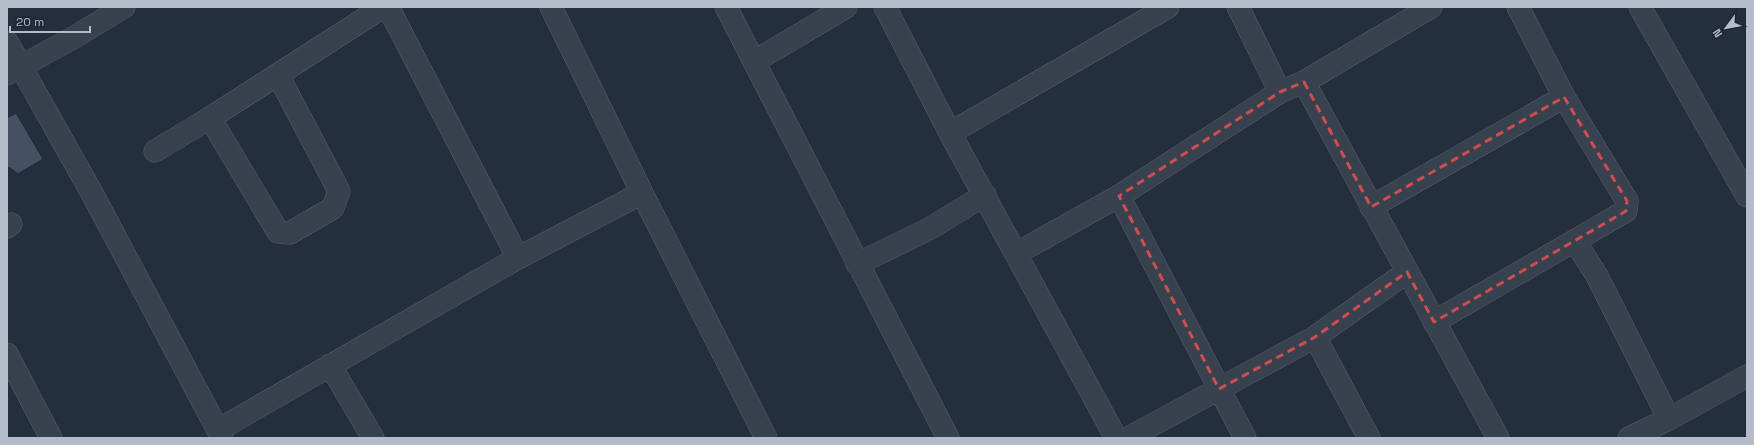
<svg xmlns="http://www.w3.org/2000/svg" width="1754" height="445" viewBox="0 0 1754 445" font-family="'Space Grotesk',sans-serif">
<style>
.building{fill:#455162;stroke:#1f2835}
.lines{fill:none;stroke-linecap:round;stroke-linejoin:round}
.minor-casing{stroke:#565f6c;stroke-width:23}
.minor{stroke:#38414e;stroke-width:22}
.marked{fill:none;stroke:#ce4d50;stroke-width:3;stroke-dasharray:8 5;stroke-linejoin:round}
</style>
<rect width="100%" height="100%" fill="#242f3e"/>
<path class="building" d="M 16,113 L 43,159 L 18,174 L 9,167 L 7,173 L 7,118 Z"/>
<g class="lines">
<g class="minor-casing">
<path id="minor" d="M 388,7 L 518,258
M 551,7 L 642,193 L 766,438
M 726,7 L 948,438
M 885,7 L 950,133 L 1116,438
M 1238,7 L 1280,92
M 1640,7 L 1747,196
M 7,42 L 93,195 L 222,438
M 755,61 L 846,7
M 7,74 L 73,38 L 124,7
M 1304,82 L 1498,438
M 210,118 L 278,232 L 290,233 L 333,208 L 339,191 L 278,75
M 950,133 L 1168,7
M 155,151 L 210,118 L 383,7
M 1119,196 L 1245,438
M 1371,207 L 1564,97
M 7,227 L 11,224
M 1575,241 L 1597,276 L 1669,419
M 1017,253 L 1119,196 L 1280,92 L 1304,82 L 1431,7
M 857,264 L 929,229 L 985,195
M 1434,322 L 1626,211 L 1627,201 L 1564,97 L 1518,7
M 7,354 L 51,438
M 330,365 L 373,438
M 218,430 L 518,258 L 642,193
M 1128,438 L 1315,337
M 1369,438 L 1315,337 L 1407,272
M 1629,438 L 1669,419 L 1747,376"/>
</g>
<use href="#minor" class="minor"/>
</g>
<path class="marked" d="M 1304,82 L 1371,207 L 1564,97 L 1627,201 L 1626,211 L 1434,322 L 1407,272 L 1315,337 L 1219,389 L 1119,196 L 1280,92 Z"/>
<rect width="1754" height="445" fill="none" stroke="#b4bcc9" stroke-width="16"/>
<g transform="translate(1726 28) rotate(238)" stroke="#1d2633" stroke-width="3" paint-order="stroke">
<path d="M0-3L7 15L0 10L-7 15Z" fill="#b4bcc9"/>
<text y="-6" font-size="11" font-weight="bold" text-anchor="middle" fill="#b4bcc9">N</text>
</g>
<path d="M10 26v6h80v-6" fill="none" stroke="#b4bcc9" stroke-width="2"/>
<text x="16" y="26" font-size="12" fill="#b4bcc9" stroke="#1d2633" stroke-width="3" paint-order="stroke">20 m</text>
</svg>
